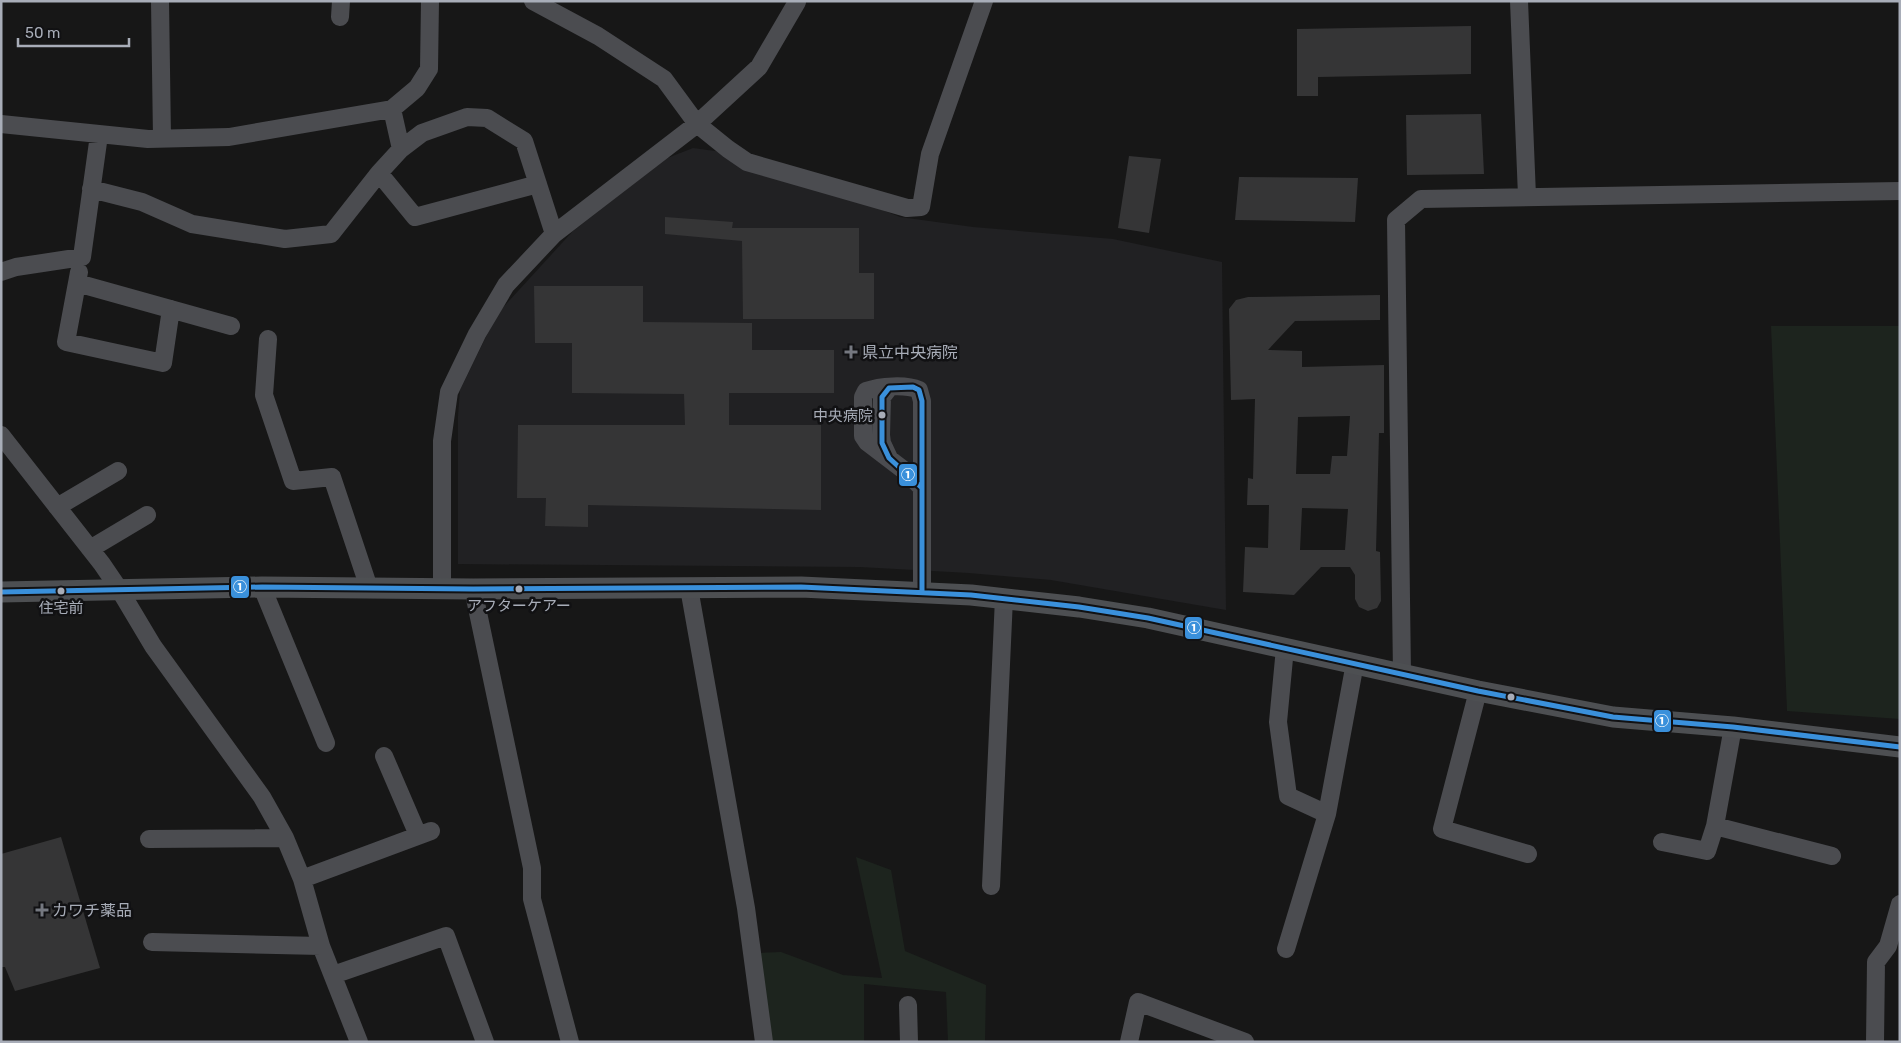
<svg xmlns="http://www.w3.org/2000/svg" width="1901" height="1043" viewBox="0 0 1901 1043" font-family="Rubik,'Noto Sans JP',sans-serif">
<style>
.built{fill:#212123}
.green{fill:#1d241e}
.building{fill:#353536;fill-rule:evenodd}
.lines{fill:none;stroke-linecap:round;stroke-linejoin:round}
.minor{stroke:#4b4c50;stroke-width:18}
.major{stroke:#4d4f52;stroke-width:21}
.bus-1-casing{stroke:#111113;stroke-width:9}
.bus-1{stroke:#3a90db;stroke-width:5}
.poi-dot{fill:#757880;stroke:#111113;stroke-width:2}
.bus-dot{fill:#a8adb8;stroke:#111113;stroke-width:2}
.labels{text-anchor:middle;stroke-width:5;stroke-linejoin:round;paint-order:stroke}
.bus-label{font-size:15px;fill:#a8adb8;stroke:#111113}
.poi-label{font-size:16px;fill:#a8adb8;stroke:#111113;text-anchor:start}
.line-badge{stroke:#111113;stroke-width:2}
.badge-label{font-size:14px;text-anchor:middle;font-weight:bold;fill:#fff}
</style>
<rect width="100%" height="100%" fill="#171717"/>
<path class="built" d="M 693,148 L 744,155 L 900,217 L 973,227 L 1113,239 L 1222,262 L 1226,610 L 1051,580 L 969,573 L 860,567 L 458,564 L 458,416 L 460,390 L 497,314 L 573,231 L 665,159 Z"/>
<path class="green" d="M 1771,326 L 1900,326 L 1900,719 L 1787,711 Z
M 856,857 L 891,870 L 905,951 L 986,985 L 985,1042 L 948,1042 L 946,992 L 864,984 L 864,1042 L 769,1042 L 755,953 L 781,952 L 843,975 L 882,978 Z"/>
<path class="building" d="M 1471,26 L 1471,74 L 1318,77 L 1318,96 L 1297,96 L 1297,29 Z
M 1481,114 L 1484,174 L 1407,175 L 1406,115 Z
M 1129,156 L 1161,159 L 1149,233 L 1118,228 Z
M 1239,177 L 1358,178 L 1355,222 L 1235,220 Z
M 665,217 L 733,222 L 732,228 L 859,228 L 859,273 L 874,273 L 874,319 L 743,319 L 742,241 L 665,234 Z
M 534,286 L 643,286 L 643,322 L 752,323 L 752,350 L 834,350 L 834,393 L 729,393 L 729,425 L 821,425 L 821,510 L 588,505 L 588,527 L 545,526 L 546,498 L 517,498 L 518,425 L 685,425 L 684,394 L 572,393 L 572,343 L 535,343 Z
M 1380,295 L 1380,320 L 1295,321 L 1268,350 L 1302,351 L 1302,367 L 1384,365 L 1384,433 L 1379,433 L 1376,551 L 1380,552 L 1381,601 L 1377,608 L 1368,611 L 1359,607 L 1355,599 L 1355,575 L 1350,567 L 1321,567 L 1294,595 L 1243,592 L 1245,547 L 1268,548 L 1269,505 L 1247,505 L 1248,478 L 1253,479 L 1255,399 L 1231,400 L 1229,309 L 1236,300 L 1248,297 ZM 1350,416 L 1347,456 L 1332,456 L 1330,474 L 1296,474 L 1298,417 ZM 1302,508 L 1348,509 L 1345,550 L 1300,550 Z
M 61,837 L 100,968 L 15,991 L 5,967 L 1,967 L 1,854 Z"/>
<g class="lines">
<path class="minor" d="M 160,1 L 162,138
M 533,1 L 598,36 L 664,79 L 697,124 L 728,149 L 747,162 L 907,208 L 921,207 L 930,154 L 984,1
M 1519,1 L 1527,196
M 340,17 L 341,1
M 392,109 L 401,149
M 1,124 L 148,139 L 229,137 L 392,109 L 417,88 L 429,69 L 430,1
M 379,173 L 415,217 L 538,184
M 91,189 L 142,202 L 192,224 L 285,239 L 331,234 L 379,173 L 401,149 L 422,133 L 467,117 L 487,118 L 524,141 L 554,234
M 1,272 L 16,267 L 82,257 L 99,135
M 79,272 L 77,283 L 231,326
M 77,283 L 66,342 L 163,363 L 171,309
M 268,339 L 264,395 L 293,481 L 332,477 L 369,588
M 889,388 L 882,397 L 881,435 L 882,443 L 889,458
M 1,435 L 102,564 L 119,589 L 153,646 L 262,797 L 285,838 L 302,879 L 321,946 L 359,1042
M 922,488 L 905,471 L 867,442 L 863,436 L 863,397 L 866,391 C 880,386 906,384 919,390 L 922,401 L 922,591
M 57,507 L 118,471
M 90,549 L 147,515
M 262,587 L 326,743
M 689,588 L 746,908 L 764,1042
M 442,589 L 442,441 L 449,392 L 477,334 L 506,285 L 554,234 L 697,124 L 759,67 L 797,2
M 473,589 L 532,868 L 532,899 L 570,1042
M 1285,648 L 1278,722 L 1288,796 L 1327,814
M 1402,674 L 1396,220 L 1421,199 L 1900,191
M 1478,691 L 1442,829 L 1528,854
M 384,756 L 418,835
M 1715,826 L 1832,856
M 149,839 L 285,838
M 1662,842 L 1707,851 L 1715,826 L 1733,727
M 302,879 L 431,831
M 991,886 L 1004,598
M 152,942 L 321,946
M 1286,949 L 1327,814 L 1355,663
M 333,975 L 446,936 L 485,1042
M 908,1005 L 909,1042
M 1129,1042 L 1138,1002 L 1245,1042
M 1875,1042 L 1876,962 L 1888,946 L 1900,904"/>
<path class="major" d="M 1,592 L 262,587 L 473,589 L 801,587 L 971,595 L 1079,607 L 1148,618 L 1478,691 L 1613,717 L 1733,727 L 1900,747"/>
<g class="bus-1-casing">
<path id="bus-1" d="M 913,387 L 919,390 L 922,401 L 922,488 L 889,458 L 882,443 L 882,397 L 889,388 Z
M 922,488 L 922,591
M 1,592 L 262,587 L 473,589 L 801,587 L 971,595 L 1079,607 L 1148,618 L 1478,691 L 1613,717 L 1733,727 L 1900,747"/>
</g>
<use href="#bus-1" class="bus-1"/>
</g>
<g class="poi-dot">
<path d="M848.5 344.5h5v5h5v5h-5v5h-5v-5h-5v-5h5z"/>
<path d="M39.5 902.5h5v5h5v5h-5v5h-5v-5h-5v-5h5z"/>
</g>
<g class="bus-dot">
<circle cx="882" cy="415" r="4.5"/>
<circle cx="519" cy="589" r="4.5"/>
<circle cx="61" cy="591" r="4.5"/>
<circle cx="1511" cy="697" r="4.5"/>
</g>
<g class="labels">
<g class="bus-label">
<text x="873" y="421" text-anchor="end">中央病院</text>
<text x="519" y="611">アフターケアー</text>
<text x="61" y="613">住宅前</text>
</g>
<g class="poi-label">
<text x="862" y="358">県立中央病院</text>
<text x="52" y="916">カワチ薬品</text>
</g>
</g>
<g class="line-badge">
<rect x="898" y="463" width="20" height="24" rx="5" fill="#3a90db"/>
<rect x="230" y="575" width="20" height="24" rx="5" fill="#3a90db"/>
<rect x="1184" y="616" width="19" height="24" rx="5" fill="#3a90db"/>
<rect x="1653" y="709" width="19" height="24" rx="5" fill="#3a90db"/>
</g>
<g class="badge-label">
<text x="908" y="480">①</text>
<text x="240" y="592">①</text>
<text x="1194" y="633">①</text>
<text x="1662" y="726">①</text>
</g>
<rect width="1901" height="1043" fill="none" stroke="#a8adb8" stroke-width="5"/>
<path d="M18 38v8h111v-8" fill="none" stroke="#a8adb8" stroke-width="2.5"/>
<text x="25" y="38" font-size="15" fill="#a8adb8" stroke="#111113" stroke-width="4" paint-order="stroke">50 m</text>
</svg>
